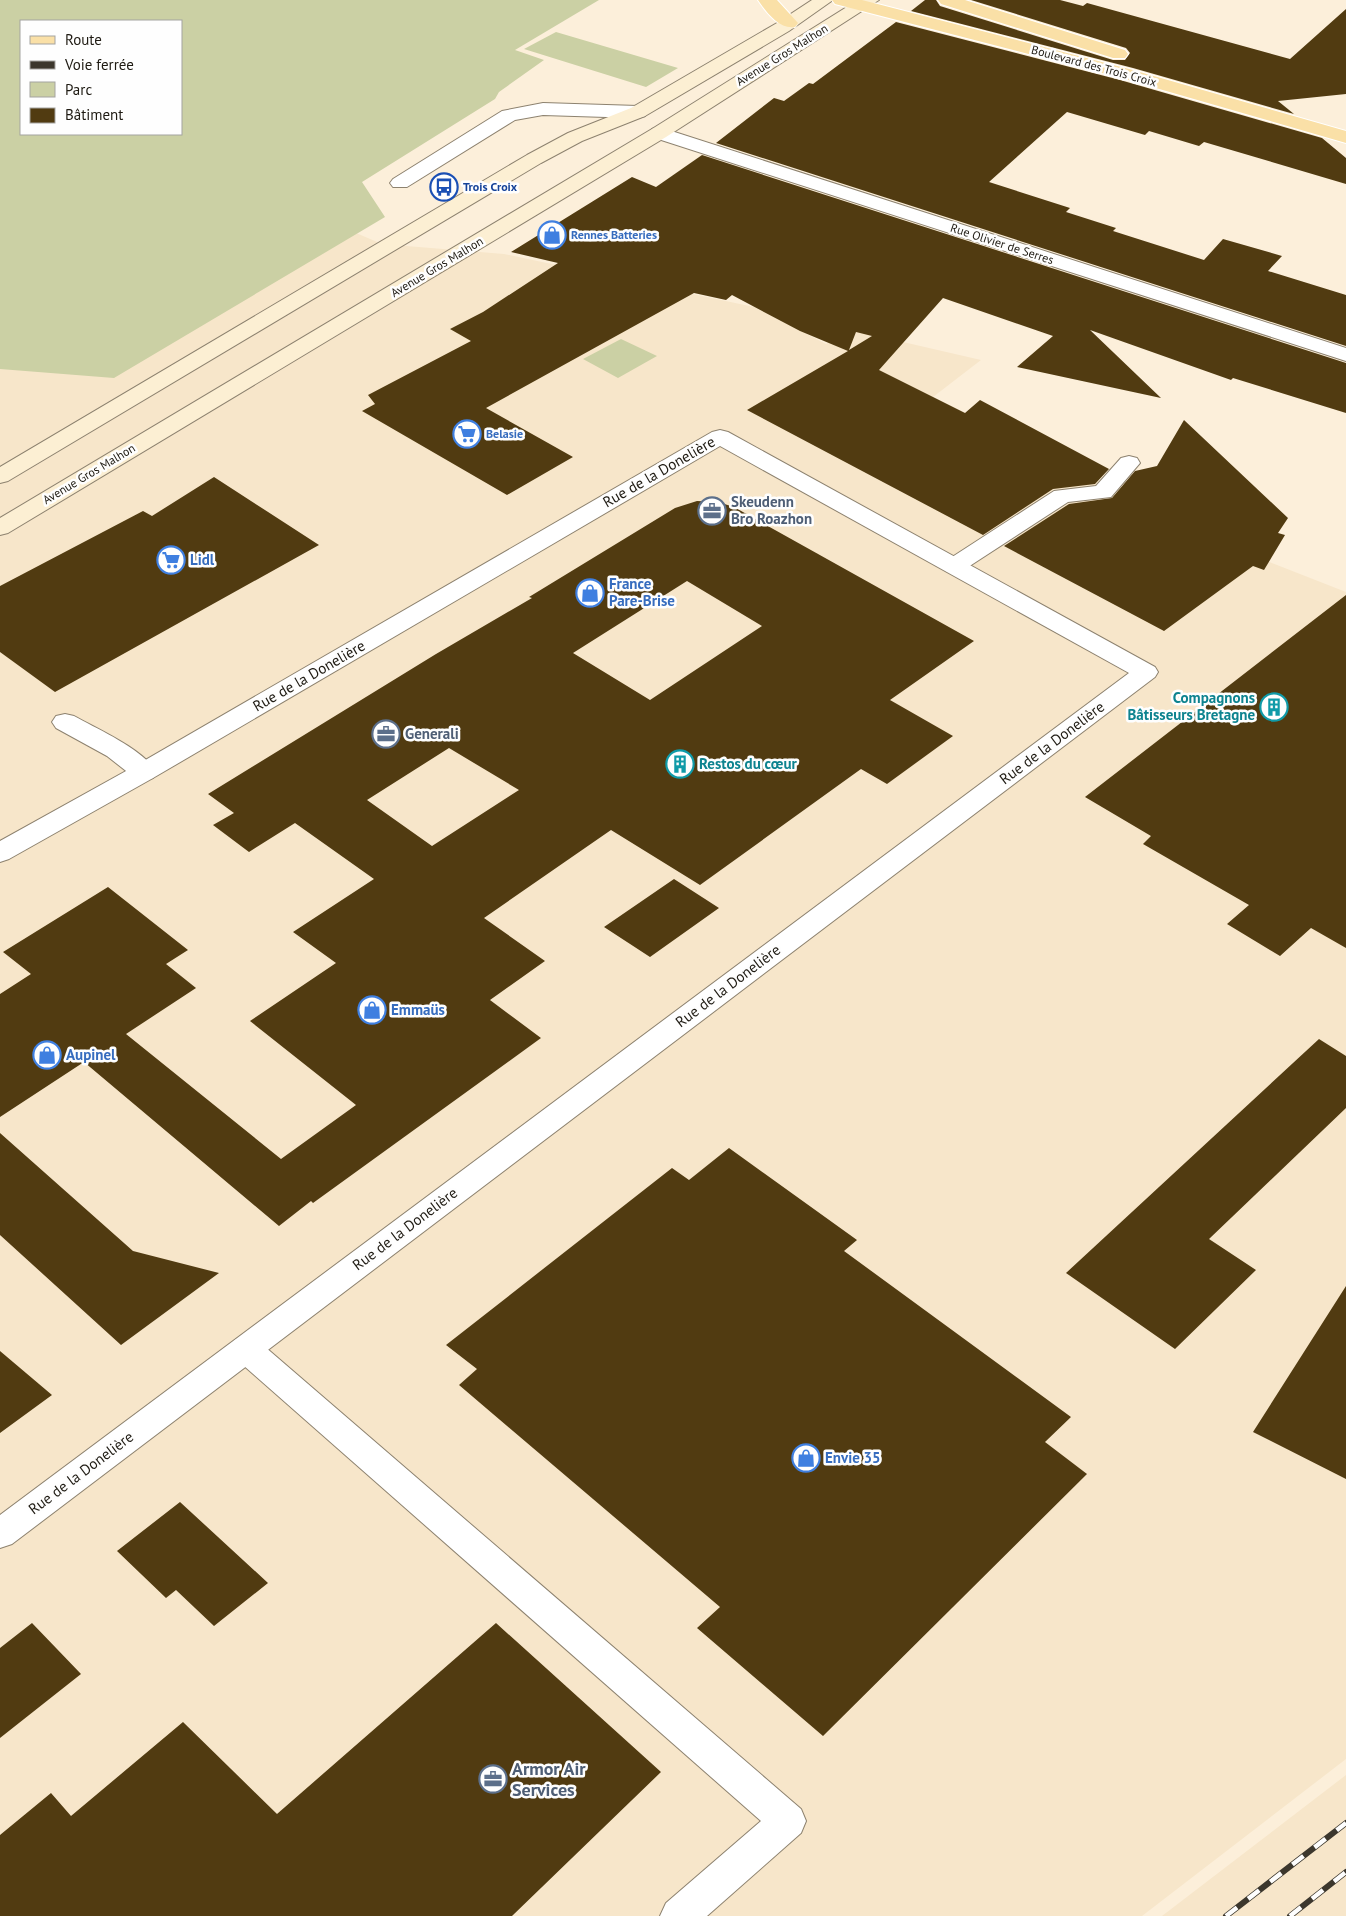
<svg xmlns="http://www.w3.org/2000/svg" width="1346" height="1916" viewBox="0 0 1346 1916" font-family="'PT Sans',sans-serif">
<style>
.built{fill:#f7e6ca}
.green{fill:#cbd0a4;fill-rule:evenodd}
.building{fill:#513b11;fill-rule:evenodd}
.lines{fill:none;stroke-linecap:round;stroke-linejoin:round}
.lane-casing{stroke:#8d826f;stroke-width:2}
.street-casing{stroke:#8d826f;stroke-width:2}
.secondary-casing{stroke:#8d826f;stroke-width:2}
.primary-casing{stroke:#fff;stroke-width:2}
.lane{fill:#fff;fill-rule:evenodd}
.street{fill:#fff;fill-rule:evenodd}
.secondary{fill:#fcefd3;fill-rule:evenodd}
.primary{fill:#fae0a7;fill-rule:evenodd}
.rail-casing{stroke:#3c372d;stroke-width:6}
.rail{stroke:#fefefe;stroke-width:4.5;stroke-dasharray:14;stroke-linecap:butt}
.labels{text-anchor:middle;stroke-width:5;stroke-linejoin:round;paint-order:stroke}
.far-street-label{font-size:12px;fill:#1e1a12;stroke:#fefefe}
.far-transit-label{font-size:12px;font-weight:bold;fill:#164399;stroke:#fefefe;text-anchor:start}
.far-shop-label{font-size:12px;font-weight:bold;fill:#366cbe;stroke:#fefefe;text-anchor:start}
.street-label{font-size:15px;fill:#1e1a12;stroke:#fefefe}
.service-label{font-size:15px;font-weight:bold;fill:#4e5e75;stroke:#fefefe;text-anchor:start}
.shop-label{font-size:15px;font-weight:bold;fill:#366cbe;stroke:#fefefe;text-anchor:start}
.culture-label{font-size:15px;font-weight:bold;fill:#0d838f;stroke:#fefefe;text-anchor:end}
.near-service-label{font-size:18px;font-weight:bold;fill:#4e5e75;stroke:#fefefe;text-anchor:start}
</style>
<rect width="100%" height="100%" fill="#fcefda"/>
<path class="built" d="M 0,82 L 21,134 L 122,134 L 382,244 L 504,254 L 754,307 L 826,344 L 851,330 L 981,360 L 933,397 L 1226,545 L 1346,592 L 1346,1759 L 1142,1916 L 0,1916 Z
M 1346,1775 L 1346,1916 L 1162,1916 Z"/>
<path class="green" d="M 0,0 L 599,0 L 515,50 L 544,60 L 499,92 L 495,99 L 362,182 L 385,217 L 114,378 L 0,369 ZM 21,21 L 181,21 L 181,134 L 21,134 Z
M 556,32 L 678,68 L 646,87 L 524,49 Z
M 621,339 L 657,356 L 618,378 L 583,359 Z"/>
<path class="building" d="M 925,0 L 936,0 L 940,6 L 1113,60 L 1125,60 L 1130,53 L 1126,48 L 971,0 L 1060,0 L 1083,6 L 1087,3 L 1290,59 L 1346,9 L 1346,94 L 1278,101 L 1294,114 L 1133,68 L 911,11 Z
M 896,22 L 1120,80 L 1322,138 L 1346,158 L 1346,184 L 1204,142 L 1199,146 L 1149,131 L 1145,135 L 1067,112 L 989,182 L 1070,208 L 1066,212 L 1116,228 L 1113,231 L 1204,260 L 1223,239 L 1282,256 L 1268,271 L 1346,295 L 1346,346 L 716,143 L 774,98 L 784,101 L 809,83 L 813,84 Z
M 702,155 L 1346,363 L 1346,413 L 1233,378 L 1231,380 L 1090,330 L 1161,398 L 1017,367 L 1053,336 L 943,298 L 879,370 L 965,413 L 980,400 L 1109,469 L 1095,484 L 1053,489 L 983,535 L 747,410 L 848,351 L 800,331 L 732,295 L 726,300 L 694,293 L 486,408 L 573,457 L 507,495 L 362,411 L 375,404 L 368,395 L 471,341 L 450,329 L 483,312 L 558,263 L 511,252 L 632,177 L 656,187 ZM 856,332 L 872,336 L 849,350 Z
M 1184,420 L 1288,518 L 1278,533 L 1285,535 L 1264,570 L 1253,566 L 1164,631 L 1004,546 L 1069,504 L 1112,498 L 1135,471 L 1157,466 Z
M 214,477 L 319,545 L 55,692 L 0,652 L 0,586 L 143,511 L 152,516 Z
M 697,501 L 718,502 L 734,507 L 974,641 L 890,700 L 953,736 L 887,784 L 861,769 L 700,885 L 611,830 L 484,918 L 545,961 L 490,1000 L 541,1038 L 313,1203 L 311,1201 L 279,1226 L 84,1062 L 0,1117 L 0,994 L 31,974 L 3,952 L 108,887 L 188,950 L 166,964 L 196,988 L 126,1034 L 281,1159 L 356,1105 L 250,1021 L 336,963 L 293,932 L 374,879 L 295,823 L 249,852 L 213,825 L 234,813 L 208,794 L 436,654 L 532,598 L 529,597 L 675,508 ZM 687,581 L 762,626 L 650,700 L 573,653 ZM 449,748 L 519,790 L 432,846 L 367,800 Z
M 1346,595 L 1346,948 L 1311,928 L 1280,956 L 1227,924 L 1249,905 L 1143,844 L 1151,836 L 1085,797 Z
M 674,879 L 719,908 L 650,957 L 604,927 Z
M 1319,1039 L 1346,1056 L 1346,1108 L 1209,1239 L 1256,1270 L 1175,1349 L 1066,1273 Z
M 0,1133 L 133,1251 L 219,1273 L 121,1345 L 0,1235 Z
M 729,1148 L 857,1240 L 844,1251 L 1071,1417 L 1045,1442 L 1087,1474 L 823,1736 L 697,1628 L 720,1607 L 459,1385 L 477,1369 L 446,1345 L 672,1168 L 689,1180 Z
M 1346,1286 L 1346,1479 L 1253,1432 Z
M 0,1351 L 52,1395 L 0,1433 Z
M 180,1502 L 268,1583 L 214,1626 L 176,1590 L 166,1598 L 117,1551 Z
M 32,1623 L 81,1674 L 0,1738 L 0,1648 Z
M 496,1623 L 661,1772 L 512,1916 L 0,1916 L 0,1835 L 51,1793 L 71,1816 L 183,1722 L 277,1814 Z"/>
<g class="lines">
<g class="lane-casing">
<path id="lane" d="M 543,103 L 638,106 L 645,108 L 647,112 L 645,116 L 638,118 L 543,115 L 515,120 L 407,187 L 393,187 L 390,183 L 393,179 L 502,111 Z
M 1129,456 L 1137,458 L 1140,463 L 1111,497 L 1068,502 L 962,571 L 954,573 L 946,571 L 942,566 L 946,561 L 1054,491 L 1096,486 L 1121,458 Z
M 65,714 L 74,716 C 99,730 141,748 157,772 L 153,778 L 144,780 L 135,778 L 107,756 L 56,728 L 52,722 L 56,716 Z
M 246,1336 L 257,1340 L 801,1809 L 806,1821 L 801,1833 L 707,1916 L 660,1916 L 666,1903 L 761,1821 L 235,1358 L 230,1349 L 235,1340 Z"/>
</g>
<g class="street-casing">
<path id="street" d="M 659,127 L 1346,348 L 1346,361 L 652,137 L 650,133 L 652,129 Z
M 720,430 L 728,432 L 1155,667 L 1158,672 L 1155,677 L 12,1544 L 0,1548 L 0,1515 L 1129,673 L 720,446 L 153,778 L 9,859 L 0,862 L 0,841 L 135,766 L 712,432 Z"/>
</g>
<g class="secondary-casing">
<path id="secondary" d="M 812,0 L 833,0 L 789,31 L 645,116 L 582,141 L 541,163 L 8,481 L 0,483 L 0,467 L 527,155 L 568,133 L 631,108 L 777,23 Z
M 858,0 L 879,0 L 666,137 L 8,533 L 0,535 L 0,518 L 652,129 Z"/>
</g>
<g class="primary-casing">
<path id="primary" d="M 758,0 L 777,0 L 798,23 L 795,27 C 780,30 766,12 758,0 Z
M 832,0 L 862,0 L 1133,70 L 1346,131 L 1346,143 L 1121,78 L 835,4 Z
M 938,0 L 965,0 L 1125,50 L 1128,54 L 1125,58 L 1113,58 L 941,4 Z"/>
</g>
<use href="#lane" class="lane"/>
<use href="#street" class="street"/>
<use href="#secondary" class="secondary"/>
<use href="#primary" class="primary"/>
<g class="rail-casing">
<path id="rail" d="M 1226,1916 L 1346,1823
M 1290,1916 L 1346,1872"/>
</g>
<use href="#rail" class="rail"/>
</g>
<defs>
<g id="bus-ring" transform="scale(1.4375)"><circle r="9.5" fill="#fefefe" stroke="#1a4fb4" stroke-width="1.5"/><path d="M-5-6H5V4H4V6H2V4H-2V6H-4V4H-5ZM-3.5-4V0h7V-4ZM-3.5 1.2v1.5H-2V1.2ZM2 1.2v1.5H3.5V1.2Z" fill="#1a4fb4"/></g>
<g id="shop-ring" transform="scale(1.4375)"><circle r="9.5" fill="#fefefe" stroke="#3f7fe0" stroke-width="1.5"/><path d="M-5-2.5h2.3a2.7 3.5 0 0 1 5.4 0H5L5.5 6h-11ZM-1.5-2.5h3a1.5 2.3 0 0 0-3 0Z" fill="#3f7fe0"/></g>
<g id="supermarket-ring" transform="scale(1.4375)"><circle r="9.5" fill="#fefefe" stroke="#3f7fe0" stroke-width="1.5"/><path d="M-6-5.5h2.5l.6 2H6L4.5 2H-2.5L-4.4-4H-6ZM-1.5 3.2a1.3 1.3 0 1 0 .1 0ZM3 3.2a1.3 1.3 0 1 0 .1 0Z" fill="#3f7fe0"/></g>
<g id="office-ring" transform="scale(1.4375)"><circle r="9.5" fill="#fefefe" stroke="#5c6f8a" stroke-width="1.5"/><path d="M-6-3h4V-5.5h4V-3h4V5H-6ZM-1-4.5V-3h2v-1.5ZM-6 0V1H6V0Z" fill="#5c6f8a"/></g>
<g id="building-ring" transform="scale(1.4375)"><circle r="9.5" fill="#fefefe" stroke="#0f9aa8" stroke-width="1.5"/><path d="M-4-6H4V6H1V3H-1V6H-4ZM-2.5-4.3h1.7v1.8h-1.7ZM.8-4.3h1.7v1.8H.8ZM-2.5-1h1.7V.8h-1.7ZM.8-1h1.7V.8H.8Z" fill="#0f9aa8"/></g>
</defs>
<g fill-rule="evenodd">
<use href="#bus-ring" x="444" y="187"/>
<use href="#shop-ring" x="552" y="235"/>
<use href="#supermarket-ring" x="467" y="434"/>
<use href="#office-ring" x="712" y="511"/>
<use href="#supermarket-ring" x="171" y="560"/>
<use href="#shop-ring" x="590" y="593"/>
<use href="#building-ring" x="1274" y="707"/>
<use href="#office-ring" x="386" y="734"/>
<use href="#building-ring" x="680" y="764"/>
<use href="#shop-ring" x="372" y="1010"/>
<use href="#shop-ring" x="47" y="1055"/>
<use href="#shop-ring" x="806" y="1458"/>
<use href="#office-ring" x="493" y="1779"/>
</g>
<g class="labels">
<g class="far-street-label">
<text transform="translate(782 55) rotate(-32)" y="4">Avenue Gros Malhon</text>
<text transform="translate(1094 66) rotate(15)" y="4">Boulevard des Trois Croix</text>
<text transform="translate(1002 244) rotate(18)" y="4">Rue Olivier de Serres</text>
<text transform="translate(437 267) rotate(-31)" y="4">Avenue Gros Malhon</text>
<text transform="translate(89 474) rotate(-31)" y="4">Avenue Gros Malhon</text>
</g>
<g class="far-transit-label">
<text x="463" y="191">Trois Croix</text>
</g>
<g class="far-shop-label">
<text x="571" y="239">Rennes Batteries</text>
<text x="486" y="438">Belasie</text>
</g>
<g class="street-label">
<text transform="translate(659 472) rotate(-30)" y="5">Rue de la Donelière</text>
<text transform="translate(309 676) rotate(-30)" y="5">Rue de la Donelière</text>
<text transform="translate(1052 743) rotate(-37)" y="5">Rue de la Donelière</text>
<text transform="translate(728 986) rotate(-37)" y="5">Rue de la Donelière</text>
<text transform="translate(405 1229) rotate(-37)" y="5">Rue de la Donelière</text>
<text transform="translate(81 1473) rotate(-37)" y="5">Rue de la Donelière</text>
</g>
<g class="service-label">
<text x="731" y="507">Skeudenn<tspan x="731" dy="17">Bro Roazhon</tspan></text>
<text x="405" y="739">Generali</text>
</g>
<g class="shop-label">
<text x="190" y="565">Lidl</text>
<text x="609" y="589">France<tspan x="609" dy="17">Pare-Brise</tspan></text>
<text x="391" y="1015">Emmaüs</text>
<text x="66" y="1060">Aupinel</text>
<text x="825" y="1463">Envie 35</text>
</g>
<g class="culture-label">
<text x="1255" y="703">Compagnons<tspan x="1255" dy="17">Bâtisseurs Bretagne</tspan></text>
<text x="699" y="769" text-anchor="start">Restos du cœur</text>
</g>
<g class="near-service-label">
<text x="512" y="1775">Armor Air<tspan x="512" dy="21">Services</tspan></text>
</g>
</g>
<rect x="20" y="20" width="162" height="115" fill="#fefefe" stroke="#a4a3a0"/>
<rect x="30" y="36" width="25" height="8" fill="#fae0a7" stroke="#a4a3a0"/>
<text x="65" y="45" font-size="15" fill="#1e1a12">Route</text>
<rect x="30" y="61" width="25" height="8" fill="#3c372d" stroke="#a4a3a0"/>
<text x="65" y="70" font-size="15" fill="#1e1a12">Voie ferrée</text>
<rect x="30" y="82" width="25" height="15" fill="#cbd0a4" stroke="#a4a3a0"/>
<text x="65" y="95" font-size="15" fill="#1e1a12">Parc</text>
<rect x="30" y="108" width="25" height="15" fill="#513b11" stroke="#a4a3a0"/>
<text x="65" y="120" font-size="15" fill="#1e1a12">Bâtiment</text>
</svg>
